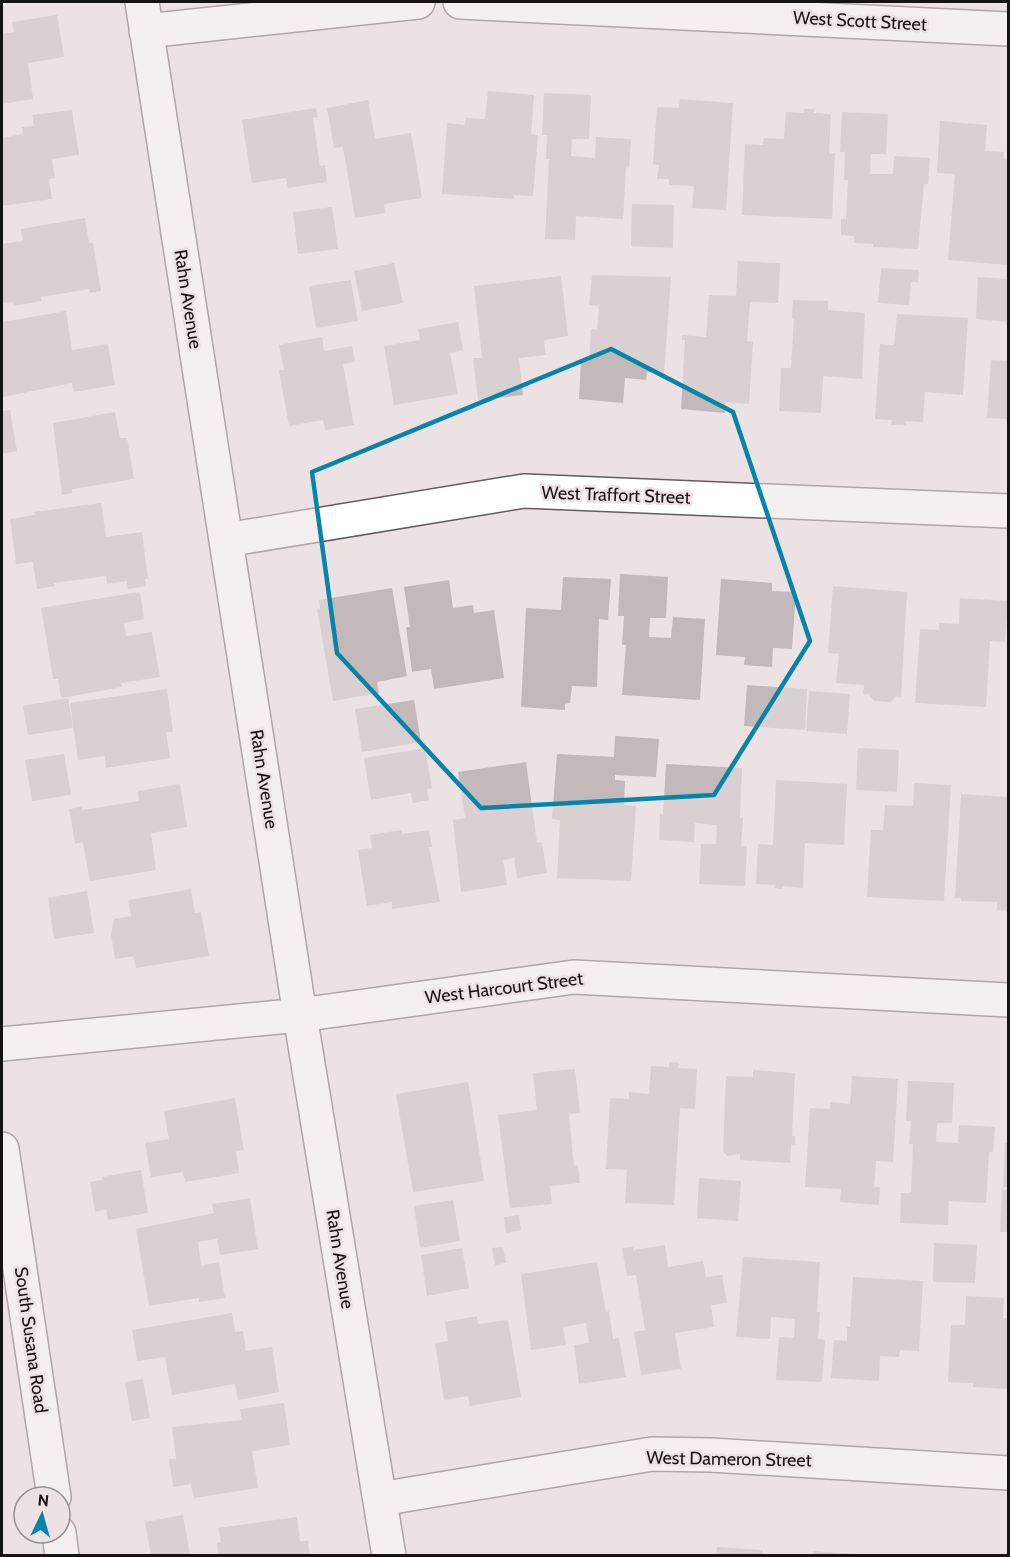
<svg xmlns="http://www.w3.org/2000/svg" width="1010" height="1557" viewBox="0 0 1010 1557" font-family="Cabin,sans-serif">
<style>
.building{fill:#c3b8ba}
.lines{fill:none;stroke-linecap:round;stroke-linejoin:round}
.minor-casing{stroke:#665c5e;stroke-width:36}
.tertiary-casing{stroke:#665c5e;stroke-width:36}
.minor{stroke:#fff;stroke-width:33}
.tertiary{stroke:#fff;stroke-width:33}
.marked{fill:none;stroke:#0685a9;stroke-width:4.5;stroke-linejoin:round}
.labels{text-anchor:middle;stroke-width:5;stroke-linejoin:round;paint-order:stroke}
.street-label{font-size:18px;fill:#171314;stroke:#ece1e3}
</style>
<rect width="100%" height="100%" fill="#ece1e3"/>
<path class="building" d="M 57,15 L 64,57 L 28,63 L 33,99 L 2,104 L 2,34 L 14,32 L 12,22 Z
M 488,91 L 534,95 L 531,134 L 538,135 L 533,196 L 514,195 L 514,199 L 442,194 L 447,123 L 465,125 L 466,118 L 485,119 Z
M 544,93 L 591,95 L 589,139 L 572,139 L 571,156 L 595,158 L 596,137 L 631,139 L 629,168 L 626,167 L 623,219 L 576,216 L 575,240 L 545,239 L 549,159 L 546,159 L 547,135 L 542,135 Z
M 680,99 L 733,103 L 726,210 L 692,208 L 694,186 L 669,185 L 669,179 L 657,179 L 659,165 L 653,164 L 657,107 L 679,108 Z
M 368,100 L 375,139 L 411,133 L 422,198 L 384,204 L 385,213 L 355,218 L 343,147 L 334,148 L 327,108 Z
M 316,108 L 318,117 L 313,118 L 320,166 L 325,165 L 327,182 L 288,188 L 286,178 L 252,183 L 242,120 Z
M 804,109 L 814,109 L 814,113 L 831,114 L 829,154 L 835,153 L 832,219 L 742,215 L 745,144 L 763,145 L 764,138 L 784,139 L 786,112 L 804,113 Z
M 72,110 L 79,155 L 52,159 L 55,178 L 49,179 L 52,199 L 2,206 L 2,138 L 23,134 L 22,127 L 34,126 L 32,115 Z
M 842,112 L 888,114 L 886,154 L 871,154 L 870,174 L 893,174 L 894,156 L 930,158 L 928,184 L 924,184 L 918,249 L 873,247 L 873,244 L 854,243 L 854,236 L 841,235 L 841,219 L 846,219 L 848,180 L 844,180 L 845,152 L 840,152 Z
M 940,121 L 987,125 L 985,151 L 1004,152 L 1004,159 L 1008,160 L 1008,265 L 948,260 L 955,174 L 937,173 Z
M 632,204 L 674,205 L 673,248 L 631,246 Z
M 332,207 L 338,249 L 298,254 L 293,212 Z
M 85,218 L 89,243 L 93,243 L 101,291 L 90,293 L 89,289 L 41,297 L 42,301 L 14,306 L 13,302 L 2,303 L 2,244 L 23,241 L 21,229 Z
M 738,261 L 780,263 L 778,303 L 750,302 L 747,341 L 753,342 L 749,404 L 726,402 L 725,413 L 681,409 L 685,340 L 682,340 L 682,335 L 706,337 L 709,295 L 736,296 Z
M 394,263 L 403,303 L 362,311 L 354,271 Z
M 881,268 L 919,270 L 918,282 L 911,282 L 909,305 L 878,303 Z
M 592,275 L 671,277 L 664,374 L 647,372 L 646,380 L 625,378 L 623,403 L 579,399 L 581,361 L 589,361 L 591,329 L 597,330 L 599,306 L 589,305 Z
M 561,276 L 568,336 L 544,340 L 546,355 L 519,358 L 523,395 L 478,400 L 473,358 L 482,358 L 474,286 Z
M 978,277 L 1008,279 L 1008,322 L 976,319 Z
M 351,280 L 358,321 L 316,328 L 309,286 Z
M 793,300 L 828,301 L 828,310 L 865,313 L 862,379 L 823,376 L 821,413 L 779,411 L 781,368 L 791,368 L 794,318 L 792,318 Z
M 66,311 L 72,350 L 108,344 L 115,385 L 74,392 L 72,383 L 3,397 L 2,322 Z
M 897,314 L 968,318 L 963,395 L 925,392 L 923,422 L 906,421 L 905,425 L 891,425 L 892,420 L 875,419 L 880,344 L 894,345 Z
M 458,322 L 463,350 L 450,353 L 458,394 L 394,405 L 384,346 L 420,340 L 418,329 Z
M 322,337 L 324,351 L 352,346 L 355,362 L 343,364 L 354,425 L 325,430 L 323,420 L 289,426 L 279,370 L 284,370 L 279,345 Z
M 991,360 L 1008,361 L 1008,419 L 987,418 Z
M 10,410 L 17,451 L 2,454 L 2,411 Z
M 115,412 L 120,438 L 127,438 L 134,479 L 72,489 L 72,493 L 62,495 L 53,423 Z
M 101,503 L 106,537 L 142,532 L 148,579 L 145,579 L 146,586 L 128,589 L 127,581 L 107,584 L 106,576 L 54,583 L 55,586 L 37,589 L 33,562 L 16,564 L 10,519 L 35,515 L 34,512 Z
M 620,574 L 668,577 L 666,618 L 650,618 L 649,637 L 671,638 L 673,617 L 705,619 L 700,700 L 622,695 L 626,645 L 622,645 L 624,616 L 618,616 Z
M 563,577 L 611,579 L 608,620 L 599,619 L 597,687 L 572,686 L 570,703 L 565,704 L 565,710 L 521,707 L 526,608 L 561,610 Z
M 721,579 L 772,583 L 772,591 L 796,592 L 792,649 L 773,648 L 772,667 L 744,665 L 745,657 L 716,655 Z
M 449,580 L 453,608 L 473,605 L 474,613 L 494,610 L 504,678 L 434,689 L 431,669 L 412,672 L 406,627 L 410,627 L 404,587 Z
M 833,586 L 907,592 L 901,697 L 897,696 L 890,702 L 874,701 L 868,694 L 863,694 L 864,685 L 836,683 L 839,654 L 828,653 Z
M 392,588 L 407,676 L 377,682 L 379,693 L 333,701 L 317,609 L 320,608 L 319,600 Z
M 140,592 L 144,619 L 124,623 L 126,636 L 152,632 L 160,677 L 121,683 L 122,687 L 61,698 L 58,679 L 53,679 L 41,608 Z
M 960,598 L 1008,601 L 1005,642 L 990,641 L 986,707 L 915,703 L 920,629 L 939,630 L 939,623 L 959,624 Z
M 747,685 L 807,689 L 805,730 L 744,726 Z
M 167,689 L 173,732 L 166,732 L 170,758 L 106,768 L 105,756 L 78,760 L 70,703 Z
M 809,691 L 850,694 L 847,734 L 806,731 Z
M 68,698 L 73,728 L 28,735 L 23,706 Z
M 414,700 L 421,742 L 362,752 L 355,709 Z
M 615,736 L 659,739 L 656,777 L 615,775 L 615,780 L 625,781 L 624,805 L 636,806 L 631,881 L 557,878 L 560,820 L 552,819 L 557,754 L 614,757 Z
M 425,748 L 432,788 L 427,789 L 429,800 L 413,803 L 411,793 L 371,800 L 364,758 Z
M 858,748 L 899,750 L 897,792 L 856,790 Z
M 64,754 L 71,795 L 32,801 L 25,760 Z
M 526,762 L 537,843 L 542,842 L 547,873 L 517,878 L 514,858 L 503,860 L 507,885 L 461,892 L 453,820 L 465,818 L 458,772 Z
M 666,764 L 742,768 L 740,818 L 743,818 L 741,846 L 747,846 L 745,886 L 699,884 L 701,844 L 716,844 L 717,825 L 695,823 L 694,842 L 659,840 L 660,814 L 663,814 Z
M 776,780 L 847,784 L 844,845 L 805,843 L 803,888 L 782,886 L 782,889 L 774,888 L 775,885 L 756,884 L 758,844 L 773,845 Z
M 914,783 L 951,785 L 944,901 L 867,897 L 871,830 L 883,830 L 885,805 L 913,806 Z
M 180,784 L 187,827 L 151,833 L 156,870 L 90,881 L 83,842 L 75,844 L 69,809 L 81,807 L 82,810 L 139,801 L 138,791 Z
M 961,794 L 1008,797 L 1008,911 L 997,910 L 997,902 L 961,901 L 961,898 L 955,898 Z
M 401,830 L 402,834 L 429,830 L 432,847 L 429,847 L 440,902 L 392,909 L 392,902 L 367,906 L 358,850 L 372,848 L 370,835 Z
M 191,889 L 195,913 L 201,912 L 209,956 L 136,968 L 133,956 L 115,959 L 111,934 L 114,919 L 131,916 L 128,900 Z
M 87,891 L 94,933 L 54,939 L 48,898 Z
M 669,1062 L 679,1063 L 678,1068 L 697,1069 L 695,1109 L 680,1108 L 674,1205 L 625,1203 L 627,1170 L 606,1169 L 610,1098 L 629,1099 L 629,1092 L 649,1094 L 651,1066 L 669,1067 Z
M 575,1069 L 580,1113 L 569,1114 L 574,1166 L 578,1165 L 580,1183 L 550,1186 L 552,1204 L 510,1208 L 498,1115 L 537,1110 L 533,1073 Z
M 753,1070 L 795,1073 L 792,1136 L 795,1136 L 795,1145 L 791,1144 L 790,1163 L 740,1160 L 740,1154 L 727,1156 L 723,1151 L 726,1076 L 753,1077 Z
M 852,1076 L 898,1079 L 893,1162 L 876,1161 L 874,1187 L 880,1187 L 879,1205 L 840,1202 L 841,1189 L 805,1187 L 810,1108 L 830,1109 L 830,1102 L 850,1104 Z
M 908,1081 L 954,1083 L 952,1123 L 937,1123 L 936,1142 L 958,1143 L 959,1125 L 995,1127 L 993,1152 L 989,1152 L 986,1203 L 949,1201 L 948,1225 L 900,1223 L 901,1193 L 911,1193 L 913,1144 L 909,1144 L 911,1121 L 906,1121 Z
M 468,1082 L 484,1181 L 413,1192 L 396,1094 Z
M 235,1098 L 244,1150 L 236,1151 L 239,1173 L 185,1182 L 183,1172 L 151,1177 L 145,1143 L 169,1139 L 164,1111 Z
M 1005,1143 L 1008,1143 L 1008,1187 L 1003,1187 Z
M 141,1170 L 148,1213 L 108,1220 L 106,1209 L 95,1212 L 90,1182 L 102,1180 L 102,1177 Z
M 699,1178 L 741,1181 L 738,1221 L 697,1218 Z
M 1002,1190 L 1008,1190 L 1008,1232 L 1000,1232 Z
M 250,1198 L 258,1249 L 220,1255 L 217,1239 L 198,1242 L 201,1266 L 219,1262 L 225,1298 L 199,1302 L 199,1298 L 149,1306 L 136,1229 L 214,1213 L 212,1204 Z
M 453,1200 L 460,1241 L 420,1248 L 414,1206 Z
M 519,1215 L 521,1230 L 506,1233 L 504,1217 Z
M 934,1243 L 977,1245 L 975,1283 L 933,1282 Z
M 665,1245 L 668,1267 L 703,1261 L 706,1277 L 722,1275 L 727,1303 L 711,1305 L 714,1327 L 675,1333 L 681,1369 L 641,1375 L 634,1332 L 645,1330 L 636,1275 L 627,1276 L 622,1248 L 633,1247 L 633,1250 Z
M 503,1247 L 506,1263 L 495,1265 L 492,1248 Z
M 462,1248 L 469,1288 L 427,1296 L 421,1255 Z
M 743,1257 L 820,1262 L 817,1312 L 820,1312 L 818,1339 L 825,1340 L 822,1382 L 776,1380 L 779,1337 L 794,1338 L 795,1319 L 771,1317 L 770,1339 L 736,1337 Z
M 597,1262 L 606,1312 L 609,1311 L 613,1339 L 619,1338 L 626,1377 L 579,1384 L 574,1345 L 589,1343 L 586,1323 L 563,1327 L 566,1345 L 531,1350 L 521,1274 Z
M 853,1277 L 923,1281 L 919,1351 L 900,1350 L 899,1357 L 880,1356 L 879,1381 L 831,1378 L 834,1340 L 847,1341 L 847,1327 L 850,1327 Z
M 966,1296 L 1004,1298 L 1003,1318 L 1008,1318 L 1008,1389 L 973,1387 L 973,1383 L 948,1382 L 951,1325 L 965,1325 Z
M 232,1313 L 235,1332 L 243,1331 L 246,1351 L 272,1347 L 279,1392 L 238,1400 L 235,1384 L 172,1395 L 165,1357 L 137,1361 L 132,1330 Z
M 477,1316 L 478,1324 L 508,1320 L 521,1397 L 470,1406 L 468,1396 L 444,1400 L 435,1343 L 448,1341 L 445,1322 Z
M 143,1379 L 150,1418 L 132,1421 L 125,1382 Z
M 284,1403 L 290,1445 L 252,1451 L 258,1488 L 194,1498 L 191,1484 L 173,1487 L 169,1459 L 176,1459 L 172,1427 L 242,1420 L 240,1409 Z
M 183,1515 L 190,1555 L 151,1556 L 145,1522 Z
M 297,1517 L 300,1542 L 308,1540 L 310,1556 L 218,1554 L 217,1543 L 221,1542 L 218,1528 Z
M 717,1547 L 763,1550 L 763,1556 L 716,1556 Z
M 813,1551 L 854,1554 L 854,1556 L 813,1556 Z"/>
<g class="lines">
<g class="minor-casing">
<path id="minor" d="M 142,2 L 300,1015 L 389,1556
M 460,2 L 1008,29
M 146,31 L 418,2
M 226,540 L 524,491 L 1008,511
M 2,1044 L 300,1015 L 574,977 L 1008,1000
M 380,1499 L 652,1454 L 711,1455 L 1008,1473"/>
</g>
<g class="tertiary-casing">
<path id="tertiary" d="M 2,1149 L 54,1497
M 59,1533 L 62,1556"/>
</g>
<use href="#minor" class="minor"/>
<use href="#tertiary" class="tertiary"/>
</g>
<path d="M0 0H1010V1557H0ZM 611,349 L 733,412 L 810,641 L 714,795 L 481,808 L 337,653 L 312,472 Z" fill="#ece1e3" fill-opacity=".55" fill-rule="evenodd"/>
<path class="marked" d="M 611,349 L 733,412 L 810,641 L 714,795 L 481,808 L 337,653 L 312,472 Z"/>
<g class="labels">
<g class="street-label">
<text transform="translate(860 21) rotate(3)" y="6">West Scott Street</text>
<text transform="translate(188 299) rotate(81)" y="6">Rahn Avenue</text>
<text transform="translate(616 495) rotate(2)" y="6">West Traffort Street</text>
<text transform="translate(264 779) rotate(81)" y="6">Rahn Avenue</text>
<text transform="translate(504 988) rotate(-7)" y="6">West Harcourt Street</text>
<text transform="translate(340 1259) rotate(81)" y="6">Rahn Avenue</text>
<text transform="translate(31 1340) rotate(82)" y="6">South Susana Road</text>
<text transform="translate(729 1459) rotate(1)" y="6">West Dameron Street</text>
</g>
</g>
<rect width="1010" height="1557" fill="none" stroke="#171314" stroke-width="6"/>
<g transform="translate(42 1515) rotate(5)"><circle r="28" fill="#ece1e3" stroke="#978f90" stroke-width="1.5"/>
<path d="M0-4.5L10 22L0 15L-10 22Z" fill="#0685a9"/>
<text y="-9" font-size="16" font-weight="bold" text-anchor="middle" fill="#171314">N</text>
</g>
</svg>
